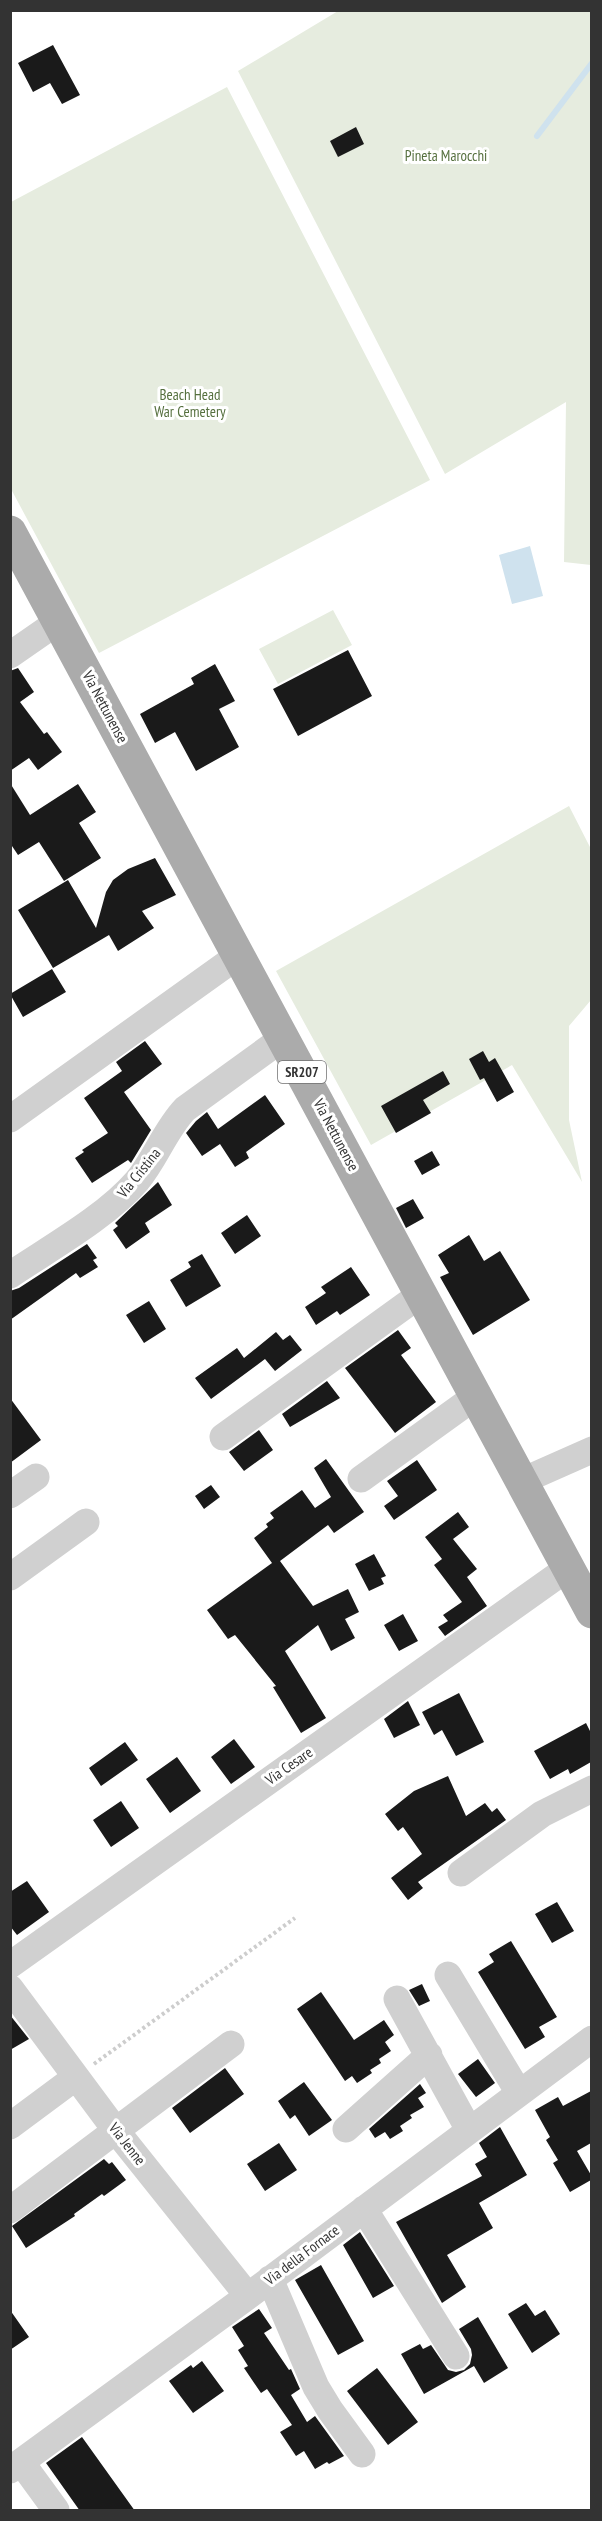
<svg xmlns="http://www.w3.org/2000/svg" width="602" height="2521" viewBox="0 0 602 2521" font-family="'PT Sans Narrow',sans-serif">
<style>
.green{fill:#e6ecdf}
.water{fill:#cfe2ee}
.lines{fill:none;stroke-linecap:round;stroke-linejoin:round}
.stream{stroke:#cfe2ee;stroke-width:6}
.building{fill:#1a1a1a}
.path{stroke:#cdcdcd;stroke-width:4;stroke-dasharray:3 3;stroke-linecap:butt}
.minor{stroke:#d0d0d0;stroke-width:27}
.major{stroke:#ababab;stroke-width:33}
.labels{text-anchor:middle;stroke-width:6;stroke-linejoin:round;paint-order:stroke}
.shield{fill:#fff;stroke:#707070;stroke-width:1.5}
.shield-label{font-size:14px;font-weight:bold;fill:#333}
.park-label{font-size:15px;fill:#56703f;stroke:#fff}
.street-label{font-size:15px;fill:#333;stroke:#fff}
</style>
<rect width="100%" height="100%" fill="#fff"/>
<path class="green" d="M 338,11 L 591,11 L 591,565 L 564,562 L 566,402 L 445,474 L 238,71 Z
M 227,87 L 430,480 L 99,653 L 11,489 L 11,202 Z
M 333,610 L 352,645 L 278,684 L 259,649 Z
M 569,806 L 592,851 L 591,1000 L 569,1026 L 569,1120 L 582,1182 L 512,1065 L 371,1145 L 276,971 Z"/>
<path class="water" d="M 530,546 L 543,596 L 512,604 L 499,555 Z"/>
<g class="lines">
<path class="stream" d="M 537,136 L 592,63"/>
</g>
<path class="building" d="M 53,45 L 80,95 L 62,104 L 50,83 L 33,92 L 18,63 Z
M 356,127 L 364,144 L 338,157 L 330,141 Z
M 348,650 L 372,696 L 298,736 L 273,689 Z
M 215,664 L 235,701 L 219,709 L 239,747 L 196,771 L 175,732 L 155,743 L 140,714 L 194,684 L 191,678 Z
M 18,668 L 34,692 L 20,702 L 44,734 L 47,732 L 62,752 L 38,770 L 29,758 L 10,771 L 10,671 Z
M 10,783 L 30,815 L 78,784 L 96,812 L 79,823 L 101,858 L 64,881 L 39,842 L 18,855 L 10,843 Z
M 155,858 L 176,895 L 142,911 L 154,928 L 118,951 L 109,935 L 53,968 L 18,910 L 68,880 L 96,928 L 106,892 L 113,880 L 128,869 Z
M 52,969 L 66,992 L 23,1017 L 10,994 Z
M 145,1041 L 162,1064 L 124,1092 L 151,1130 L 131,1163 L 128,1160 L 92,1183 L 75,1158 L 84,1152 L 82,1150 L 108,1133 L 84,1098 L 122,1071 L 116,1062 Z
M 483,1051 L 489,1062 L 495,1058 L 514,1092 L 497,1102 L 484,1078 L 480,1080 L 469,1059 Z
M 443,1071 L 450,1084 L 423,1100 L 431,1113 L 396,1133 L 381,1106 Z
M 265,1095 L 285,1124 L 246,1152 L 249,1158 L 235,1167 L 220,1144 L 202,1156 L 186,1133 L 196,1121 L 207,1112 L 218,1129 Z
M 432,1151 L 440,1165 L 422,1175 L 414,1161 Z
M 158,1182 L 172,1205 L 145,1223 L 150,1232 L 126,1249 L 113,1230 L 118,1226 L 115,1223 Z
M 413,1199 L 424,1218 L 406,1228 L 396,1208 Z
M 247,1215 L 261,1236 L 235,1254 L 221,1233 Z
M 469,1235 L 484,1261 L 500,1251 L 530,1300 L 473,1335 L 440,1277 L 449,1273 L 438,1255 Z
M 87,1244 L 97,1258 L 93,1260 L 98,1267 L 80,1278 L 76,1273 L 10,1320 L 10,1291 L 19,1288 Z
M 202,1254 L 221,1286 L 186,1307 L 170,1280 L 191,1267 L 188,1262 Z
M 351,1267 L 370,1295 L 340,1315 L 337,1311 L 316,1325 L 305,1307 L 326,1293 L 321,1287 Z
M 149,1301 L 166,1329 L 144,1343 L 126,1315 Z
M 398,1330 L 411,1348 L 401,1355 L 436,1402 L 395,1433 L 345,1368 Z
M 276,1332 L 283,1340 L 290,1335 L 302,1350 L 275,1371 L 265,1359 L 211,1399 L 195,1378 L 237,1348 L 244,1358 Z
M 327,1381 L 340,1398 L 290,1427 L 282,1414 Z
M 10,1398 L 41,1440 L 10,1463 Z
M 259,1430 L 273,1450 L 244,1471 L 229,1452 Z
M 326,1459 L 364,1512 L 334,1533 L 328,1525 L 280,1561 L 313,1606 L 348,1589 L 359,1612 L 345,1619 L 355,1638 L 331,1651 L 318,1625 L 285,1651 L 326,1718 L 301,1733 L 273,1687 L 276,1686 L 235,1635 L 228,1639 L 207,1610 L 272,1563 L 254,1538 L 268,1527 L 266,1524 L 274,1518 L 270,1513 L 302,1490 L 315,1508 L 331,1497 L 314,1468 Z
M 417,1460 L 437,1490 L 394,1520 L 384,1506 L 398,1496 L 387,1481 Z
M 211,1485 L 220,1497 L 204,1509 L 195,1496 Z
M 458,1512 L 469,1527 L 453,1539 L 477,1569 L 467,1577 L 487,1606 L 445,1636 L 438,1627 L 448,1621 L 443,1615 L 462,1602 L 434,1565 L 442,1559 L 425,1537 Z
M 374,1554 L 386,1576 L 381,1578 L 384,1584 L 369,1591 L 355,1564 Z
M 403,1614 L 418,1641 L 399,1651 L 384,1625 Z
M 459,1693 L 484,1742 L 456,1756 L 442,1730 L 434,1735 L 422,1712 Z
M 408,1701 L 420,1725 L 394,1738 L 384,1719 Z
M 586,1723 L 591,1733 L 591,1762 L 570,1774 L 568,1769 L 550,1779 L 534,1751 Z
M 234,1739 L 255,1767 L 231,1784 L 211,1757 Z
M 125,1742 L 138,1760 L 101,1786 L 89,1768 Z
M 177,1757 L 201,1791 L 170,1813 L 146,1779 Z
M 448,1776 L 466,1816 L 485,1803 L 492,1812 L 497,1808 L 506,1820 L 418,1882 L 423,1888 L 408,1900 L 391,1878 L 422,1854 L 403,1827 L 398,1831 L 385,1814 L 414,1791 Z
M 121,1801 L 139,1828 L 111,1847 L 93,1820 Z
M 27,1881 L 49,1912 L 17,1935 L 10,1926 L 10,1892 Z
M 557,1902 L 574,1931 L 552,1943 L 535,1914 Z
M 511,1941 L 557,2017 L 539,2027 L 545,2037 L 525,2049 L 478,1972 L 494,1962 L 489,1954 Z
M 422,1984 L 430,2001 L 419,2006 L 409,1990 Z
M 321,1992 L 354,2040 L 384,2020 L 394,2035 L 385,2042 L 391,2051 L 379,2059 L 381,2063 L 370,2070 L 372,2073 L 357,2083 L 352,2076 L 345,2081 L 297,2009 Z
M 10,2015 L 29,2039 L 10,2050 Z
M 478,2059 L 495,2083 L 476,2097 L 458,2074 Z
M 225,2068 L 244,2094 L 190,2133 L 172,2108 Z
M 304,2082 L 332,2120 L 309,2136 L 295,2115 L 290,2119 L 278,2101 Z
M 420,2084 L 426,2093 L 418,2098 L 424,2107 L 410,2115 L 412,2118 L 400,2126 L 403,2131 L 390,2139 L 385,2132 L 375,2138 L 369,2129 Z
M 591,2091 L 591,2143 L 577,2151 L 591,2175 L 591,2180 L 570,2192 L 553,2163 L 558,2160 L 546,2140 L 550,2137 L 535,2110 L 558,2097 L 563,2106 Z
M 500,2127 L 527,2175 L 479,2203 L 493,2228 L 447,2255 L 466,2287 L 442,2303 L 396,2222 L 482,2176 L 475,2164 L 487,2157 L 479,2143 Z
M 279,2143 L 297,2170 L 265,2191 L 247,2164 Z
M 104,2159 L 109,2164 L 112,2162 L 126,2180 L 104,2196 L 102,2194 L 74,2214 L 75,2216 L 26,2248 L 12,2226 Z
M 360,2232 L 394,2286 L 373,2298 L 343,2245 Z
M 321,2265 L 364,2341 L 338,2355 L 295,2280 Z
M 526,2303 L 535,2316 L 545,2310 L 560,2334 L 532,2353 L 508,2314 Z
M 259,2309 L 272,2328 L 264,2333 L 289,2370 L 291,2369 L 300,2389 L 291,2395 L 307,2422 L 315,2416 L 344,2456 L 329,2464 L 327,2462 L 315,2469 L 304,2451 L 296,2456 L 280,2432 L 292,2425 L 267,2389 L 261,2393 L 244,2368 L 248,2366 L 238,2350 L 244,2346 L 232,2327 Z
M 10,2310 L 29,2337 L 10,2350 Z
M 478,2317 L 508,2368 L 484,2383 L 474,2366 L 424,2394 L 401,2354 L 420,2344 L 423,2349 L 431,2345 L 448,2370 L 456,2372 L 464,2370 L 470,2364 L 472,2355 L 471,2349 L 459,2329 Z
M 202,2361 L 224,2391 L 193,2413 L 169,2381 L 191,2365 L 193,2368 Z
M 377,2368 L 418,2422 L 388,2445 L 347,2391 Z
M 82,2437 L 135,2511 L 80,2511 L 46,2463 Z"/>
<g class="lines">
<path class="path" d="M 94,2064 L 295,1918"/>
<path class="minor" d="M 10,655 L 59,621
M 10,1119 L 239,955
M 10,1275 C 50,1248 106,1217 137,1181 C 156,1158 165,1130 185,1109 L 283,1038
M 223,1437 L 421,1294
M 361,1479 L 476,1396
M 522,1481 L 592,1450
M 10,1495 L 36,1477
M 10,1577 L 86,1522
M 461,1873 L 542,1814 L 592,1789
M 10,1965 L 568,1568
M 448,1975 L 519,2093
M 10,1988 L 117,2132 L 248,2296
M 397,1999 L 469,2130
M 10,2126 L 76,2077
M 346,2129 L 429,2055
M 364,2209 L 456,2356
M 10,2210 L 231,2044
M 270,2279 L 316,2387 L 330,2410 L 362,2454
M 21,2462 L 56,2510
M 10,2470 L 248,2296 L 592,2039"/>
<path class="major" d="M 10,532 L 592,1612"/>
</g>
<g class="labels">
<rect class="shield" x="278" y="1061" width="48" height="22" rx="4.5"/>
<g class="shield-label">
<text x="302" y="1077">SR207</text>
</g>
<g class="park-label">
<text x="446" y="161">Pineta Marocchi</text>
<text x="190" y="400">Beach Head<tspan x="190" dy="17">War Cemetery</tspan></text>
</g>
<g class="street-label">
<text transform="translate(105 707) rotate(62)" y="5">Via Nettunense</text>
<text transform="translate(336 1135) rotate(62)" y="5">Via Nettunense</text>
<text transform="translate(139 1173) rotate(-51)" y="5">Via Cristina</text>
<text transform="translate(289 1766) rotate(-35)" y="5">Via Cesare</text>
<text transform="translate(127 2144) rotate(52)" y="5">Via Jenne</text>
<text transform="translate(302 2255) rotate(-37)" y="5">Via della Fornace</text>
</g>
</g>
<rect width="602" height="2521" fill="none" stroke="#333333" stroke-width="24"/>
</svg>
